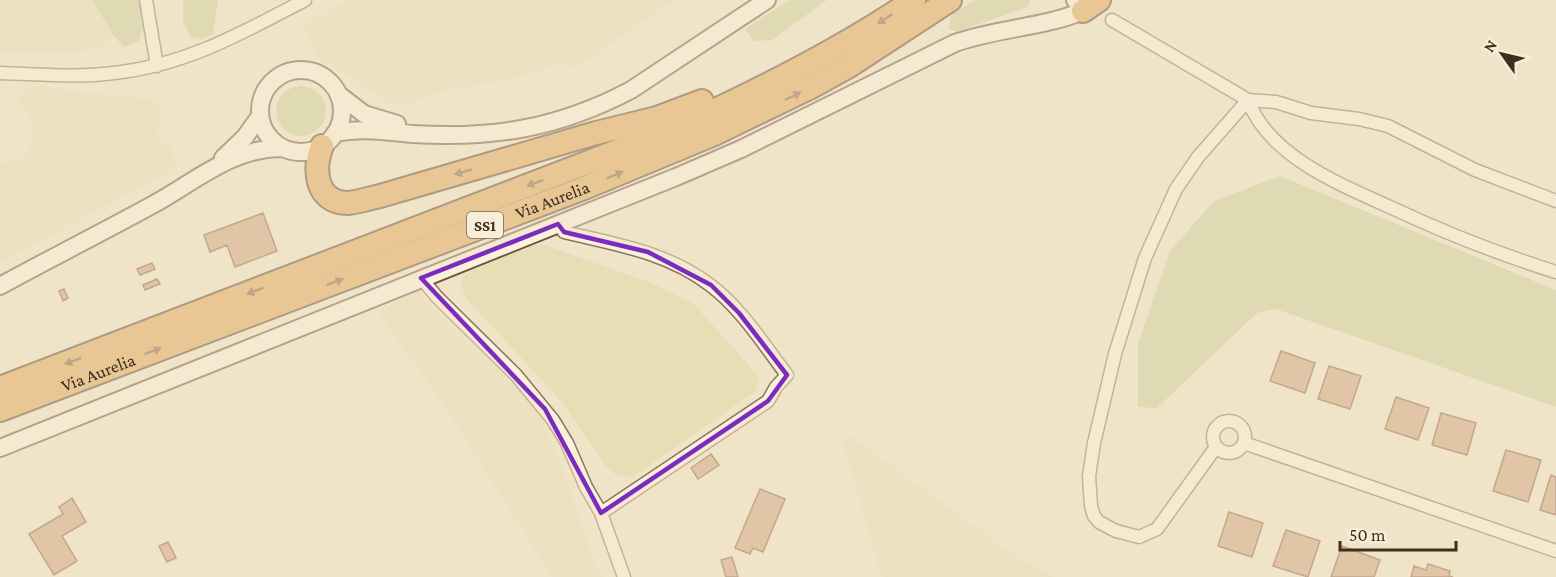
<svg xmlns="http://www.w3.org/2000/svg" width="1556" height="577" viewBox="0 0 1556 577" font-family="'Crimson Pro',serif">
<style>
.farmland{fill:#e6deb5}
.green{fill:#c9cf9b}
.building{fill:#cf9f7d;stroke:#8d5f41;stroke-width:1.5}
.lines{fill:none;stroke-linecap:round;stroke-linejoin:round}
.street-casing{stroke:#8d765c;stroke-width:15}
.secondary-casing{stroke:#6f573f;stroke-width:20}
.highway-casing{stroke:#5b4430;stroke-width:26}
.street{stroke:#faf1dc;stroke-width:12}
.secondary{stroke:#faf1dc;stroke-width:16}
.highway{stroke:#e0a458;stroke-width:22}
.oneway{fill:#7e5d36}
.marked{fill:none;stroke:#7b2cbf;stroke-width:4.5;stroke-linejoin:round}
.labels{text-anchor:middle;stroke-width:4.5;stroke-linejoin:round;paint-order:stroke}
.shield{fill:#f7eed8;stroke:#756857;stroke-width:1.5}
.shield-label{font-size:16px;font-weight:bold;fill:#3d2e20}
.street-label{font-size:18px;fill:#3d2e20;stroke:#f7eed8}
</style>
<rect width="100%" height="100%" fill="#f0e4c8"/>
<path class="farmland" d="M 0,0 L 92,0 L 114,36 L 105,45 L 74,53 L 0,53 Z
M 351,0 L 675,0 L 573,69 L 560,61 L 546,68 L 522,77 L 445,90 L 401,106 L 386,103 L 356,80 L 318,57 L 303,25 Z
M 33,86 L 151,100 L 160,110 L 161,118 L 157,128 L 158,137 L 169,146 L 175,158 L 175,168 L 0,263 L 0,163 L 24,158 L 28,154 L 33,125 L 29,112 L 18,99 L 21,92 Z
M 542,244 L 651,283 L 693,303 L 759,377 L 756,391 L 633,477 L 616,475 L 605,465 L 561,401 L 465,297 L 461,284 L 465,274 L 526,247 Z
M 419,292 L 525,395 L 546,431 L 570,486 L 589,550 L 603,577 L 552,577 L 444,405 L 376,310 Z
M 850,436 L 1014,555 L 1054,577 L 882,577 L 842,439 Z"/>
<path class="green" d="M 92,0 L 140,0 L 144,24 L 139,41 L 124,47 L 114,36 Z
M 183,0 L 218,0 L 213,34 L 202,39 L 191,37 L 183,21 Z
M 790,0 L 827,0 L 772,40 L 754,41 L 745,29 Z
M 975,0 L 1031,0 L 1027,7 L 957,32 L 948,28 L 952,14 Z
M276 111a25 25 0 1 1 50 0a25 25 0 1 1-50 0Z
M 1280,176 L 1556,290 L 1556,407 L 1276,309 L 1257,313 L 1157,408 L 1138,407 L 1138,344 L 1170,251 L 1214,201 Z"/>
<path class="building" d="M 263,213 L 277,251 L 235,267 L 227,245 L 210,252 L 204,235 Z
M 152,263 L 155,269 L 140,275 L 137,269 Z
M 157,279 L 160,284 L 145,290 L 143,285 Z
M 64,289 L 68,298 L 63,301 L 59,291 Z
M 1281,351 L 1315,363 L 1305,393 L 1270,381 Z
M 1329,366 L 1361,376 L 1350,409 L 1318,399 Z
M 1396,397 L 1429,408 L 1418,440 L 1385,429 Z
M 1441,413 L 1476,423 L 1467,455 L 1432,445 Z
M 1506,450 L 1541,460 L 1528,502 L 1493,491 Z
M 711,454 L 719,465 L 698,479 L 691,468 Z
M 1551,475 L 1556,477 L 1556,515 L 1540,510 Z
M 760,489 L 785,499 L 763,552 L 753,548 L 750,554 L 735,548 Z
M 72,498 L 86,522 L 62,536 L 77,561 L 54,575 L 29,534 L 63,514 L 59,507 Z
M 1229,512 L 1263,523 L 1252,557 L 1218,546 Z
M 1286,530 L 1320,541 L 1308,577 L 1273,566 Z
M 168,542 L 176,558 L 167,562 L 159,546 Z
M 1342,546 L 1380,560 L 1374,577 L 1331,577 Z
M 732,557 L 738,577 L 726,577 L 721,560 Z
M 1428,564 L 1450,571 L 1449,576 L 1453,577 L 1411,577 L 1414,566 L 1426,570 Z"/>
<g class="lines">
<g class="street-casing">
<path id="street" d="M 146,0 L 157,66
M 1112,20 L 1248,100 C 1268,156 1341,185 1390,207 C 1445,233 1499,254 1556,272
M 0,73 C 38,74 77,78 114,73 C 186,65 242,33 305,0
M 558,224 L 564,232 C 614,244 667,252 710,285 C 741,308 764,345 787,375 L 776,387 L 768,401 L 601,513
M 421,278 L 437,297 L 516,375 L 553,420 L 567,443 L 586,487 L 601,513 L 624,577
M1213 437a16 16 0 1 1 32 0a16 16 0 1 1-32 0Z
M 1244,443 L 1556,551
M 1216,447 L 1157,529 L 1139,537 L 1116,531 L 1099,522 L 1094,516 L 1091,506 L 1089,476 L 1094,443 L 1115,354 L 1145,258 L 1176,189 L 1198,157 L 1248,100 L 1276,102 L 1311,113 L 1359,119 L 1388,126 L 1475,170 L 1556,201"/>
</g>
<g class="secondary-casing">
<path id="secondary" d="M260 111a41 41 0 1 1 82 0a41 41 0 1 1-82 0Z
M 338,94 L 364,114 L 397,124
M 335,133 C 363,127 386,132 413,134 C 494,139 559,128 631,90 L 767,0
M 223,158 L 245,137 L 260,116
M 0,286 C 51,258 103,232 154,204 C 196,181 232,148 282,148
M 0,448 L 676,177 L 741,149 L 955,43 C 997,28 1042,28 1083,11 L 1075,0"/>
</g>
<g class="highway-casing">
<g id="highway">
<path d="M 1083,11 L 1099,0"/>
<path d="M 322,146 C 313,168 315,203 348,203 C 359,202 370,198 380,196 L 596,133 L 657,118 L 702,101"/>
<path d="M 0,388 L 680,127 C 761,89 840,50 914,0"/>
<path id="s1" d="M 0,410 L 584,188 L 714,134 L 811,87 L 849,66 L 950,0"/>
</g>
</g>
<use href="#street" class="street"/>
<use href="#secondary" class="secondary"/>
<use href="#highway" class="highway"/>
</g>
<defs><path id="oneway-solid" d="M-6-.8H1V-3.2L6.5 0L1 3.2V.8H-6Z" transform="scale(1.5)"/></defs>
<g class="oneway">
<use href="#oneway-solid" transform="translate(885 19) rotate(147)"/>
<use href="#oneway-solid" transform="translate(793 96) rotate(-26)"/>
<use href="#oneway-solid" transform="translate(463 172) rotate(164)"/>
<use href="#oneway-solid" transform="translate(615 175) rotate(-22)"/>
<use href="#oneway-solid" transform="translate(535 183) rotate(159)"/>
<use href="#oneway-solid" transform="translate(335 282) rotate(-21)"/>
<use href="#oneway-solid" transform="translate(255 291) rotate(159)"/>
<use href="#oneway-solid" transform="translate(153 351) rotate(-21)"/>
<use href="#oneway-solid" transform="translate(73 361) rotate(159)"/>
</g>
<path d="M0 0H1556V577H0ZM 558,224 L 564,232 L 648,252 L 711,285 L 739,313 L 787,375 L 768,401 L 601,513 L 545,409 L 421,278 Z" fill="#f0e4c8" fill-opacity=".55" fill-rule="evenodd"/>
<path class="marked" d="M 558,224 L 564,232 L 648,252 L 711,285 L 739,313 L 787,375 L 768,401 L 601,513 L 545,409 L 421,278 Z"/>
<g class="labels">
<rect class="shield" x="467" y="212" width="36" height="26" rx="4.5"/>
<g class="shield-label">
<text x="485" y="231">SS1</text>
</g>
<g class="street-label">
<text dy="6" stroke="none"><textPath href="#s1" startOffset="591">Via Aurelia</textPath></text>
<text dy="6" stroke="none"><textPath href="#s1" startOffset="105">Via Aurelia</textPath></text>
</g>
</g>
<g transform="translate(1502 54) rotate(304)" stroke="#f7eed8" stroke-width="4.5" paint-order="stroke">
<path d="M0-4.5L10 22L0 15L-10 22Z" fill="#3d2e20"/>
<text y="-9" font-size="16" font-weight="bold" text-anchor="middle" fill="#3d2e20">N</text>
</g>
<path d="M1340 541v9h116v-9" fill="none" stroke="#3d2e20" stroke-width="3"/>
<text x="1349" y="541" font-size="18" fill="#3d2e20" stroke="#f7eed8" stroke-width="4.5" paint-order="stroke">50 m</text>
</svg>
